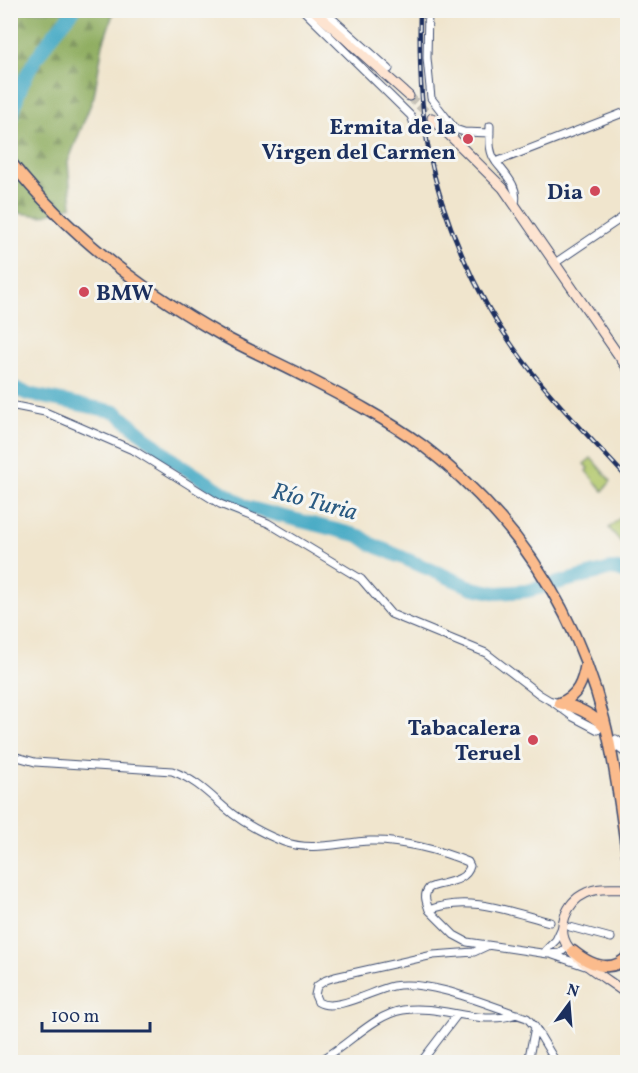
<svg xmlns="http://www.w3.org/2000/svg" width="638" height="1073" viewBox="0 0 638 1073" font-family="Vollkorn,serif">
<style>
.grass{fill:#b4c96e;stroke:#687c66;stroke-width:1.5}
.forest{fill:url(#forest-firs);stroke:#556e60;stroke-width:1.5}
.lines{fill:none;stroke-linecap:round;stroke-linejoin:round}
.river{stroke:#46aac5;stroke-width:14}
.secondary-tunnel{stroke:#c5c1b7;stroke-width:9;stroke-dasharray:9 4.5;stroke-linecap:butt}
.minor-casing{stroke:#3b4a6f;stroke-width:9}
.secondary-casing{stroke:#3b4a6f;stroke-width:11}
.trunk-casing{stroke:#3b4a6f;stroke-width:13}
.minor{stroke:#fff;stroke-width:7}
.secondary{stroke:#fde4d1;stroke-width:9}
.trunk{stroke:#fbbb8c;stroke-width:10}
.rail-casing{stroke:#1b2f5e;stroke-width:4.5}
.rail{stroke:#f6f6f2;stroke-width:2;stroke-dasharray:7;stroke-linecap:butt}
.poi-dot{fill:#d1495b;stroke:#f6f6f2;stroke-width:2}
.labels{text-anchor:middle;stroke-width:6;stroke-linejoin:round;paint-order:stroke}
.poi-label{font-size:22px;font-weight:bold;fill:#1b2f5e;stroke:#f6f6f2;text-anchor:end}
.water-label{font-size:24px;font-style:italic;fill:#2a5a82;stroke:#f6f6f2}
</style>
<defs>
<pattern id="forest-firs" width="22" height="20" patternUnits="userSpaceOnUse" patternTransform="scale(1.5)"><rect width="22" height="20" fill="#8fad61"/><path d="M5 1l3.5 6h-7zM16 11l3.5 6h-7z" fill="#748d53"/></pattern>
</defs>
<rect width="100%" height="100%" fill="#f6f6f2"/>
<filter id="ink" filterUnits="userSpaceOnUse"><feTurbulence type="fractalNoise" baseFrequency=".0167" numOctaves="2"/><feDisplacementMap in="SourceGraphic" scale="12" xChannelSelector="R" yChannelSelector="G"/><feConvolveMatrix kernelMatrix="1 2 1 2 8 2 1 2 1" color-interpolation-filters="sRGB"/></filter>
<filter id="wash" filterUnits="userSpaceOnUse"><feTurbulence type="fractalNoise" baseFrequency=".008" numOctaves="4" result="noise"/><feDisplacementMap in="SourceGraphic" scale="24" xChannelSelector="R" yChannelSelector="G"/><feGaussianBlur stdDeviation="1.35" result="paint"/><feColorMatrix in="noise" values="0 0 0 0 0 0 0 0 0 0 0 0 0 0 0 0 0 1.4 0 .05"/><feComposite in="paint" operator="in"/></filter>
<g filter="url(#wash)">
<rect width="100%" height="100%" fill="#f0e5cd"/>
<path class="grass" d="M 591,458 L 611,481 L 603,491 L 586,471 L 588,468 L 584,464 Z
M 627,511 L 627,549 L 609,528 Z"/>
<path class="forest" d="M 11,11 L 114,11 L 103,44 L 94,96 L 68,162 L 72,206 L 42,216 L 11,212 Z"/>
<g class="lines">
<path class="river" d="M 10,123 C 14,113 15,102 19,92 C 30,62 53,34 74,10
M 10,386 L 28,394 L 116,412 L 174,461 L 246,507 L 360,536 L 371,544 L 473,588 L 497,593 L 527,591 L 611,569 L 618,570 L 628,574"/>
</g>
</g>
<g filter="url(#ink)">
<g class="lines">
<path class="secondary-tunnel" d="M 409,96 L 432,118"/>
<g class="minor-casing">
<path id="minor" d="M 303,10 L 411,116 L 417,132
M 323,10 L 389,69
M 428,10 L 427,58 L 431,98 L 455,129 L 464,132 L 490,133
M 490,126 C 490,139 488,151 496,162
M 515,203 C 519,187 506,175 496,162 L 628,111
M 555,263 L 626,215
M 10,405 L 45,412 L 135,451 L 220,504 L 268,523 L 361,579 L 391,614 L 486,653 L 539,694 L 549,700 L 559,703
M 554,703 L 573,717 L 598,730
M 616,739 L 628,748
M 610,742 L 628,755
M 10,755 L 35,762 L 172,771 C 194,779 207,792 224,807 C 240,821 264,834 284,842 C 312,852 341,842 370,841 C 400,840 440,850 468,862 L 470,866 C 466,883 442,882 429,888 C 423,895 426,901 429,910
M 550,922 C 511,912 468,894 429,910 L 454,935 L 467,942 L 548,954 L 560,953 L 568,946
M 570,927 L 611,938
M 487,946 L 474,952 L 433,955 L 335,977 L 326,980 L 317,986 L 315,995 L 318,1002 C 335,1013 373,990 393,986 C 430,979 490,1006 527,1018 L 535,1027 L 556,1062
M 546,950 L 556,940 L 562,927
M 553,955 L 585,966
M 317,1062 C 345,1049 372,1015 403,1010 C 441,1004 480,1027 517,1014
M 421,1062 L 457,1015
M 528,1062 L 535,1027"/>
</g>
<g class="secondary-casing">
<path id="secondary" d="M 313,10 L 409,96
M 432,118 L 503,188 L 628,369
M 628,889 C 614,889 598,887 586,893 C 566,902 555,930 569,948 C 584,967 609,980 628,995"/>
</g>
<g class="trunk-casing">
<path id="trunk" d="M 10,161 C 67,234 143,291 223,336 C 250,351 279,363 307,378 C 346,398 386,419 422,445 C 514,515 575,607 604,719 C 616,765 621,814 628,860
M 559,703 C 575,706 595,715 605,728
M 559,703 C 578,697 583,681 586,663
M 573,951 C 589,964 611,975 628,956"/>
</g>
<use href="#minor" class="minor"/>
<use href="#secondary" class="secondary"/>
<use href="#trunk" class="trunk"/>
<g class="rail-casing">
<path id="rail" d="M 420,10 C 419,58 420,105 429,152 C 442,218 475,293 514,348 C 547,395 589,436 628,479"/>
</g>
<use href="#rail" class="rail"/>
</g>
</g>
<g class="poi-dot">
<circle cx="468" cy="139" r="6"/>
<circle cx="595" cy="191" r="6"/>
<circle cx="84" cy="292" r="6"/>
<circle cx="533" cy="740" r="6"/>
</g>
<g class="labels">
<g class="poi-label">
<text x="456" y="134">Ermita de la<tspan x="456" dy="25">Virgen del Carmen</tspan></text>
<text x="583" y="199">Dia</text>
<text x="96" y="300" text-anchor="start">BMW</text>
<text x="521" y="735">Tabacalera<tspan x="521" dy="25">Teruel</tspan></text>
</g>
<g class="water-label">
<text transform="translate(315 501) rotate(15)" y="8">Río Turia</text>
</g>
</g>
<rect width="638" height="1073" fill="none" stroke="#f6f6f2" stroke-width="36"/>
<g transform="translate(569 1004) rotate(16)" stroke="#f6f6f2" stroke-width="4.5" paint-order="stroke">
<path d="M0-4.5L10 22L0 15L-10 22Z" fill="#1b2f5e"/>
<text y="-9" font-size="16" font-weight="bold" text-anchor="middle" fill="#1b2f5e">N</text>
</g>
<path d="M42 1022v9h108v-9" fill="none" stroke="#1b2f5e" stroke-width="3"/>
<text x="51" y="1022" font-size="18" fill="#1b2f5e" stroke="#f6f6f2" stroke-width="4.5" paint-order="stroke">100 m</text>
</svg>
